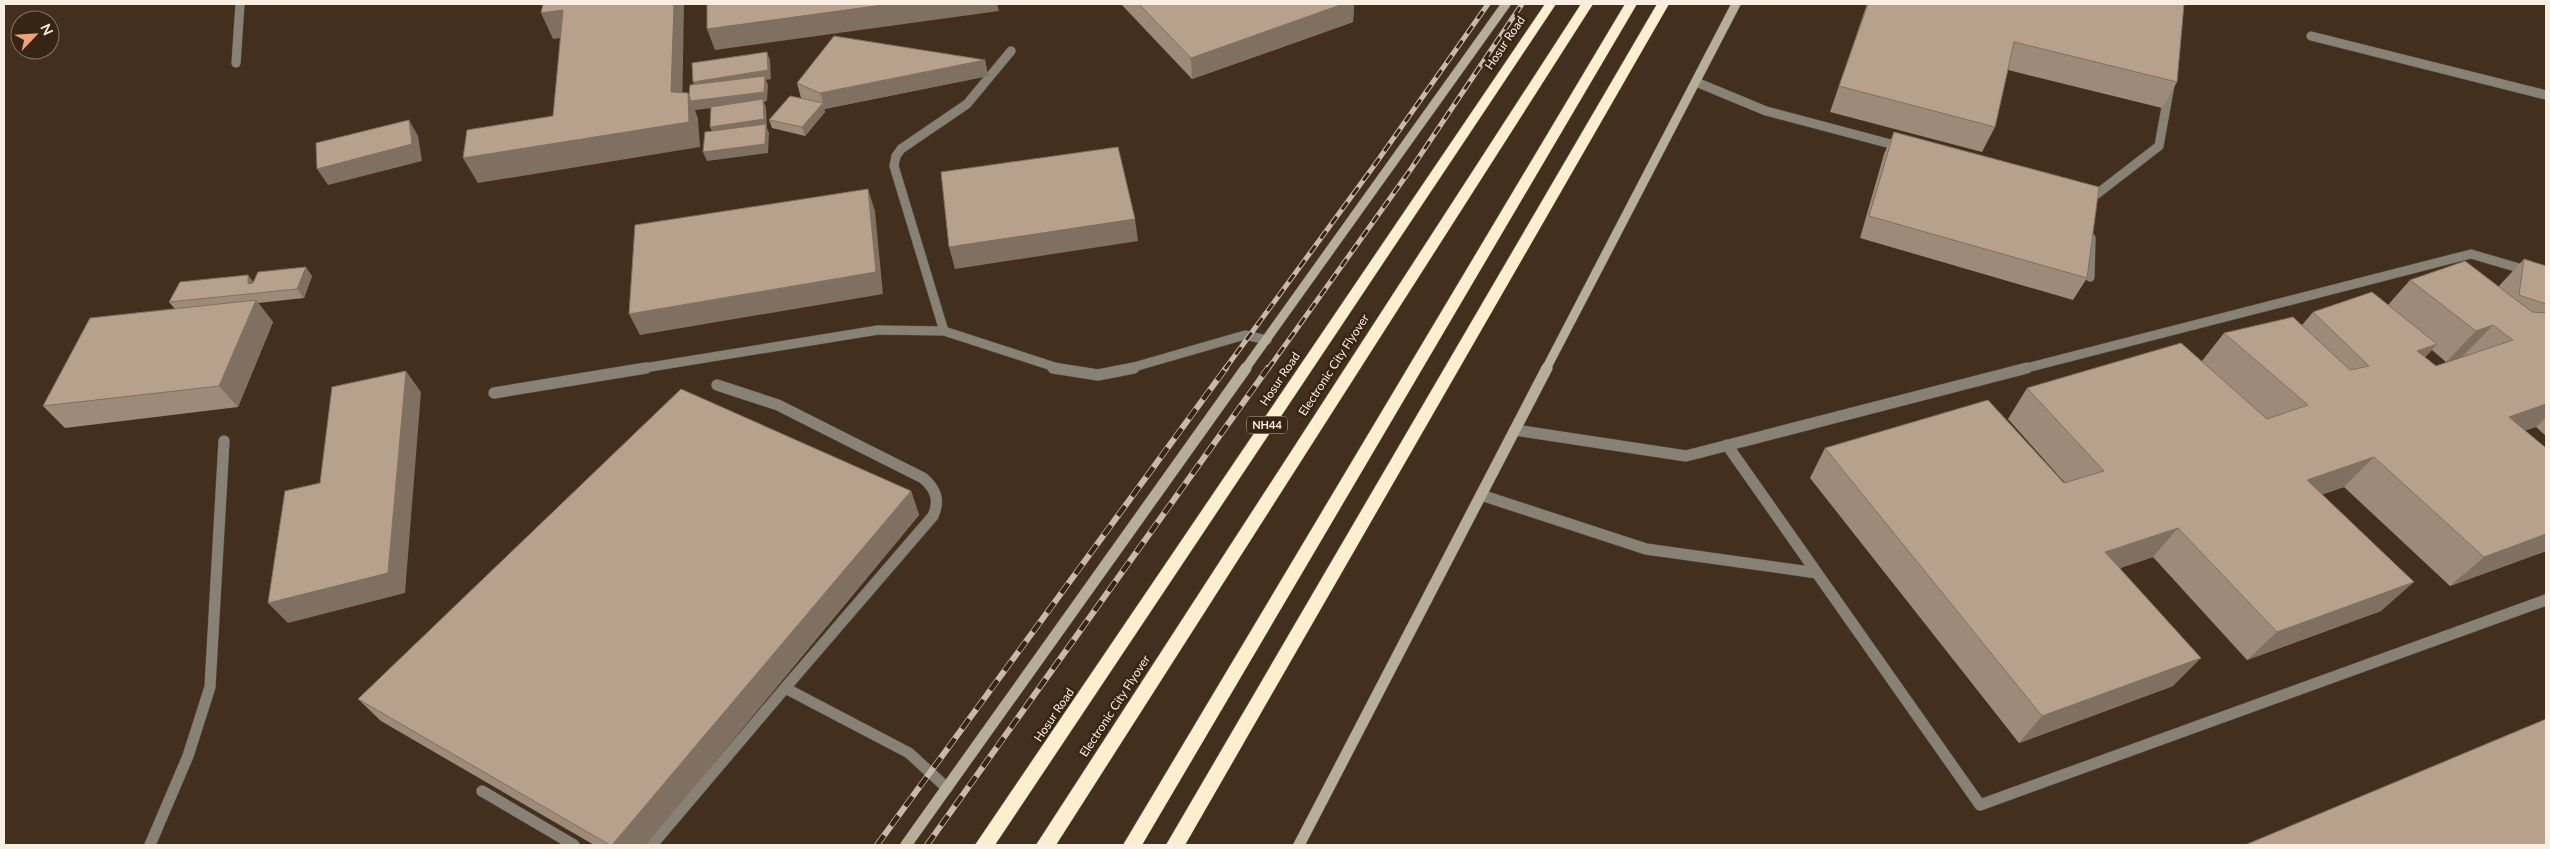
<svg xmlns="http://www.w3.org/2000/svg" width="2550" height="849" viewBox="0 0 2550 849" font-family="Lato,sans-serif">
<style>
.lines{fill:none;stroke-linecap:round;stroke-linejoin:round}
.lane-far1-casing{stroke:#5f4d3d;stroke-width:10}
.lane-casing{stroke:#5f4d3d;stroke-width:12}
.street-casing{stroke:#5f4d3d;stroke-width:10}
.secondary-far1-casing{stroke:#5f4d3d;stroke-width:10}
.secondary-casing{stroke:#5f4d3d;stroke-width:12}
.highway-casing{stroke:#5f4d3d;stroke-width:1}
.lane-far1{stroke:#878275;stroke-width:9}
.lane{stroke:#878275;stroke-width:11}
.street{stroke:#878275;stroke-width:9}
.secondary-far1{stroke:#b6ae9a;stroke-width:9}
.secondary{stroke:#b6ae9a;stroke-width:11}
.highway{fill:#fcefd0;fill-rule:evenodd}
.rail-far1-casing{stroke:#c8b9ac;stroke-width:5}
.rail-casing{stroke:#c8b9ac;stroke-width:6}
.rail-far1{stroke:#372514;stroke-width:3;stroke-dasharray:9;stroke-linecap:butt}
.rail{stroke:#372514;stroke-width:4.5;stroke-dasharray:12;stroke-linecap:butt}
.wall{fill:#9d8a78;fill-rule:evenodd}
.shaded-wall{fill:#807062}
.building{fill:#b7a08c;stroke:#807062}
.labels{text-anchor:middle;stroke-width:5;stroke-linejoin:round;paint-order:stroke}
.shield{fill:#372514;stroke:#c0b1a4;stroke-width:1}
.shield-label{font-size:11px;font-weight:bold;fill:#faede2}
.street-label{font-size:12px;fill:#faede2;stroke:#372514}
</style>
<rect width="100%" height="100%" fill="#422f1e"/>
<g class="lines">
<g class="lane-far1-casing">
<path id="lane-far1" d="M 2311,36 L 2546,95
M 1696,82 L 1766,111 L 1902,147
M 2088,196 L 2093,197 L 2159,146 L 2170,85
M 2090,277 L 2091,238
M 944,331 L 894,166 L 896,156 L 901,149 L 967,104 L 1011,51
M 638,369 L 878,330 L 944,331 L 1061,369
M 1127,369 L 1245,335 L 1267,340
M 2023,369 L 2471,254 L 2546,276"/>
</g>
<g class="lane-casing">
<path id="lane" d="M 1053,368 L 1098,375 L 1134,368
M 717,385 L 778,405 L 923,478 C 936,489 940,500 933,516 L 785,688
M 494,393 L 646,368
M 1515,430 L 1686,456 L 2027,368
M 1727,445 L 1980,805 L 2546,600
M 1481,495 L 1646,549 L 1817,573
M 482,791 L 574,845
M 150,845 L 188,756 L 210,687 L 224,441
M 652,845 L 785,688 L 909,753 L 947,788"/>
</g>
<g class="street-casing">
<path id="street" d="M 236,63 L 240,4"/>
</g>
<g class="secondary-far1-casing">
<path id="secondary-far1" d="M 1245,369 L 1506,4
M 1546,369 L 1736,4"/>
</g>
<g class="secondary-casing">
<path id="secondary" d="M 906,845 L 1246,368
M 1299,845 L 1547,368"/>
</g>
<g class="highway-casing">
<path id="highway" d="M 1545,4 L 1556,4 L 995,845 L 975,845 Z
M 1581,4 L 1593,4 L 1056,845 L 1036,845 Z
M 1625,4 L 1637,4 L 1142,845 L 1123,845 Z
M 1657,4 L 1669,4 L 1185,845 L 1166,845 Z"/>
</g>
<use href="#lane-far1" class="lane-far1"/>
<use href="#lane" class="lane"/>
<use href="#street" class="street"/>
<use href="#secondary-far1" class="secondary-far1"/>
<use href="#secondary" class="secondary"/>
<use href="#highway" class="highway"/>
<g class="rail-far1-casing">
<path id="rail-far1" d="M 1225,369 L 1376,163 L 1488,4
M 1268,369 L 1411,169 L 1522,4"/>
</g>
<g class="rail-casing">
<path id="rail" d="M 877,845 L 1226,368
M 927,845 L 1268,368"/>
</g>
<use href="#rail-far1" class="rail-far1"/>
<use href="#rail" class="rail"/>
</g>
<path class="wall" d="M 1121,4 L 1354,4 L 1353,22 L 1192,79 Z
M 1867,4 L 2184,4 L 2177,82 L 2162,108 L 2008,70 L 1995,127 L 1982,152 L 1830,112 Z
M 985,60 L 988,76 L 824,109 L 825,112 L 805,136 L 772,128 L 769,120 L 801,98 L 797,83 Z
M 1894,132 L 2087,278 L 2073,300 L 1860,238 L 1884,154 Z
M 2524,259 L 2546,266 L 2546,436 L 2536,427 L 2525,430 L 2546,551 L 2450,586 L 2344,487 L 2322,494 L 2381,611 L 2247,660 L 2153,557 L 2120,568 L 2173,686 L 2019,743 L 1810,478 L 1825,448 L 2064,483 L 2065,483 L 2008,419 L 2027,388 L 2202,361 L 2224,333 L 2302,325 L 2313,312 L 2388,305 L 2410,280 L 2498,287 ZM 2432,350 L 2446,362 L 2463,356 L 2464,356 L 2436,366 L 2425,357 Z
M 312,276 L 304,298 L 258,303 L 273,322 L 238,407 L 65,428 L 43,406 L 175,309 L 169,302 L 253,282 Z
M 911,491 L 919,515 L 646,845 L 594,845 L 381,721 L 358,699 Z"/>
<path class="shaded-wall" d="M 674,4 L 684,4 L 682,117 L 671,92 Z
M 890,4 L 997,4 L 999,11 L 715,50 L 707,29 Z
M 1343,4 L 1354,4 L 1353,22 L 1192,79 L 1191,58 Z
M 563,10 L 575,36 L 553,39 L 541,13 Z
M 767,52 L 770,60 L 771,79 L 766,80 L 768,85 L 767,101 L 764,102 L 766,108 L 767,128 L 769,133 L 768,153 L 707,161 L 703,152 L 714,136 L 710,127 L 763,102 L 695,110 L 698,119 L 700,147 L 478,183 L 463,158 L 688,93 L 691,101 L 696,91 L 693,82 Z
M 985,60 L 988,76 L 825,109 L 820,93 Z
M 823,103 L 825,112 L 805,136 L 802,127 Z
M 409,120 L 418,136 L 422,161 L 328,185 L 317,169 Z
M 868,189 L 875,211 L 883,294 L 640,335 L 629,314 Z
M 1135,219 L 1138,241 L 955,269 L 949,247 Z
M 306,267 L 312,276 L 304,298 L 297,289 Z
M 248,275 L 255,284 L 248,284 Z
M 256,300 L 273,322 L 238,407 L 219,386 Z
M 2493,325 L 2463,356 L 2446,362 L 2476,331 Z
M 2437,344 L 2408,375 L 2417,351 Z
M 406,371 L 421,392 L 405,593 L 288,623 L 268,603 Z
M 2546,404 L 2546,417 L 2536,427 L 2476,447 L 2509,417 Z
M 2374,457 L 2344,487 L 2279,510 L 2307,480 Z
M 911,491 L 919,515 L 646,845 L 612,845 Z
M 2178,528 L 2153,557 L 2082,581 L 2105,552 Z
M 2546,534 L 2546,551 L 2450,586 L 2484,557 Z
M 2414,582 L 2381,611 L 2247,660 L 2277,632 Z
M 2201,658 L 2173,686 L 2019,743 L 2042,716 Z"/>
<path class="building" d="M 543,4 L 674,4 L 671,92 L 688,93 L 689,122 L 463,158 L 467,130 L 553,116 L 563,10 L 541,13 Z
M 707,4 L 890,4 L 707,29 Z
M 1139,4 L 1343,4 L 1191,58 Z
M 1868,4 L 2184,4 L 2177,82 L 2014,42 L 1995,127 L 1839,86 Z
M 834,36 L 985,60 L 820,93 L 797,83 Z
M 767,52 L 768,70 L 693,82 L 692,63 Z
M 765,76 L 764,92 L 691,101 L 689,95 L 690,85 Z
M 790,96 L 823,103 L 802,127 L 769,120 Z
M 763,99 L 764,119 L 710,127 L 711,107 Z
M 409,120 L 412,144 L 317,169 L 316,143 Z
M 766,124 L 765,144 L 703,152 L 705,132 Z
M 1894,132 L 2099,187 L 2087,278 L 1869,216 Z
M 1118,147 L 1135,219 L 949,247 L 941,172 Z
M 868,189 L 876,272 L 629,314 L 635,225 Z
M 2524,259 L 2546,266 L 2546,304 L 2519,295 Z
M 2465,261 L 2532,312 L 2546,313 L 2546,404 L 2509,417 L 2546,448 L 2546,534 L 2484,557 L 2374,457 L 2307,480 L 2414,582 L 2277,632 L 2178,528 L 2105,552 L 2201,658 L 2042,716 L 1825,448 L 1988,400 L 2064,483 L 2104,471 L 2027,388 L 2181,343 L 2267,419 L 2308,405 L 2224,333 L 2293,317 L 2350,370 L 2369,366 L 2313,312 L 2372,292 L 2437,344 L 2417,351 L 2436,366 L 2513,340 L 2493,325 L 2476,331 L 2410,280 Z
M 306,267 L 297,289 L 169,302 L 180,282 L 248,275 L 248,284 L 253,283 L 258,272 Z
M 256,300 L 219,386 L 43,406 L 90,318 Z
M 406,371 L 388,573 L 268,603 L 285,491 L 320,483 L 332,387 Z
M 681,389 L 911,491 L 612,845 L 610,845 L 358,699 Z
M 2546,719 L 2546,845 L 2245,845 Z"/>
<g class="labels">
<rect class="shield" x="1247" y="416.5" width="40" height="17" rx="4"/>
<g class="shield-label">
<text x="1267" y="429">NH44</text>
</g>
<g class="street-label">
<text transform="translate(1505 43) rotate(-56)" y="4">Hosur Road</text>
<text transform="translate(1334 365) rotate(-57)" y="4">Electronic City Flyover</text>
<text transform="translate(1280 379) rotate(-56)" y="4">Hosur Road</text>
<text transform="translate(1115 706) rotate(-57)" y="4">Electronic City Flyover</text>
<text transform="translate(1054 715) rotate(-56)" y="4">Hosur Road</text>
</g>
</g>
<rect width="2550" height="849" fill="none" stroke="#faede2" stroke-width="10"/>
<g transform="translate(35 35) rotate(65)"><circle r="24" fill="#372514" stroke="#857566"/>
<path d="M0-4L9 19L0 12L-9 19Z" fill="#f1a17d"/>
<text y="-8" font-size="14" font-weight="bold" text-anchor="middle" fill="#faede2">N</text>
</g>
</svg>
